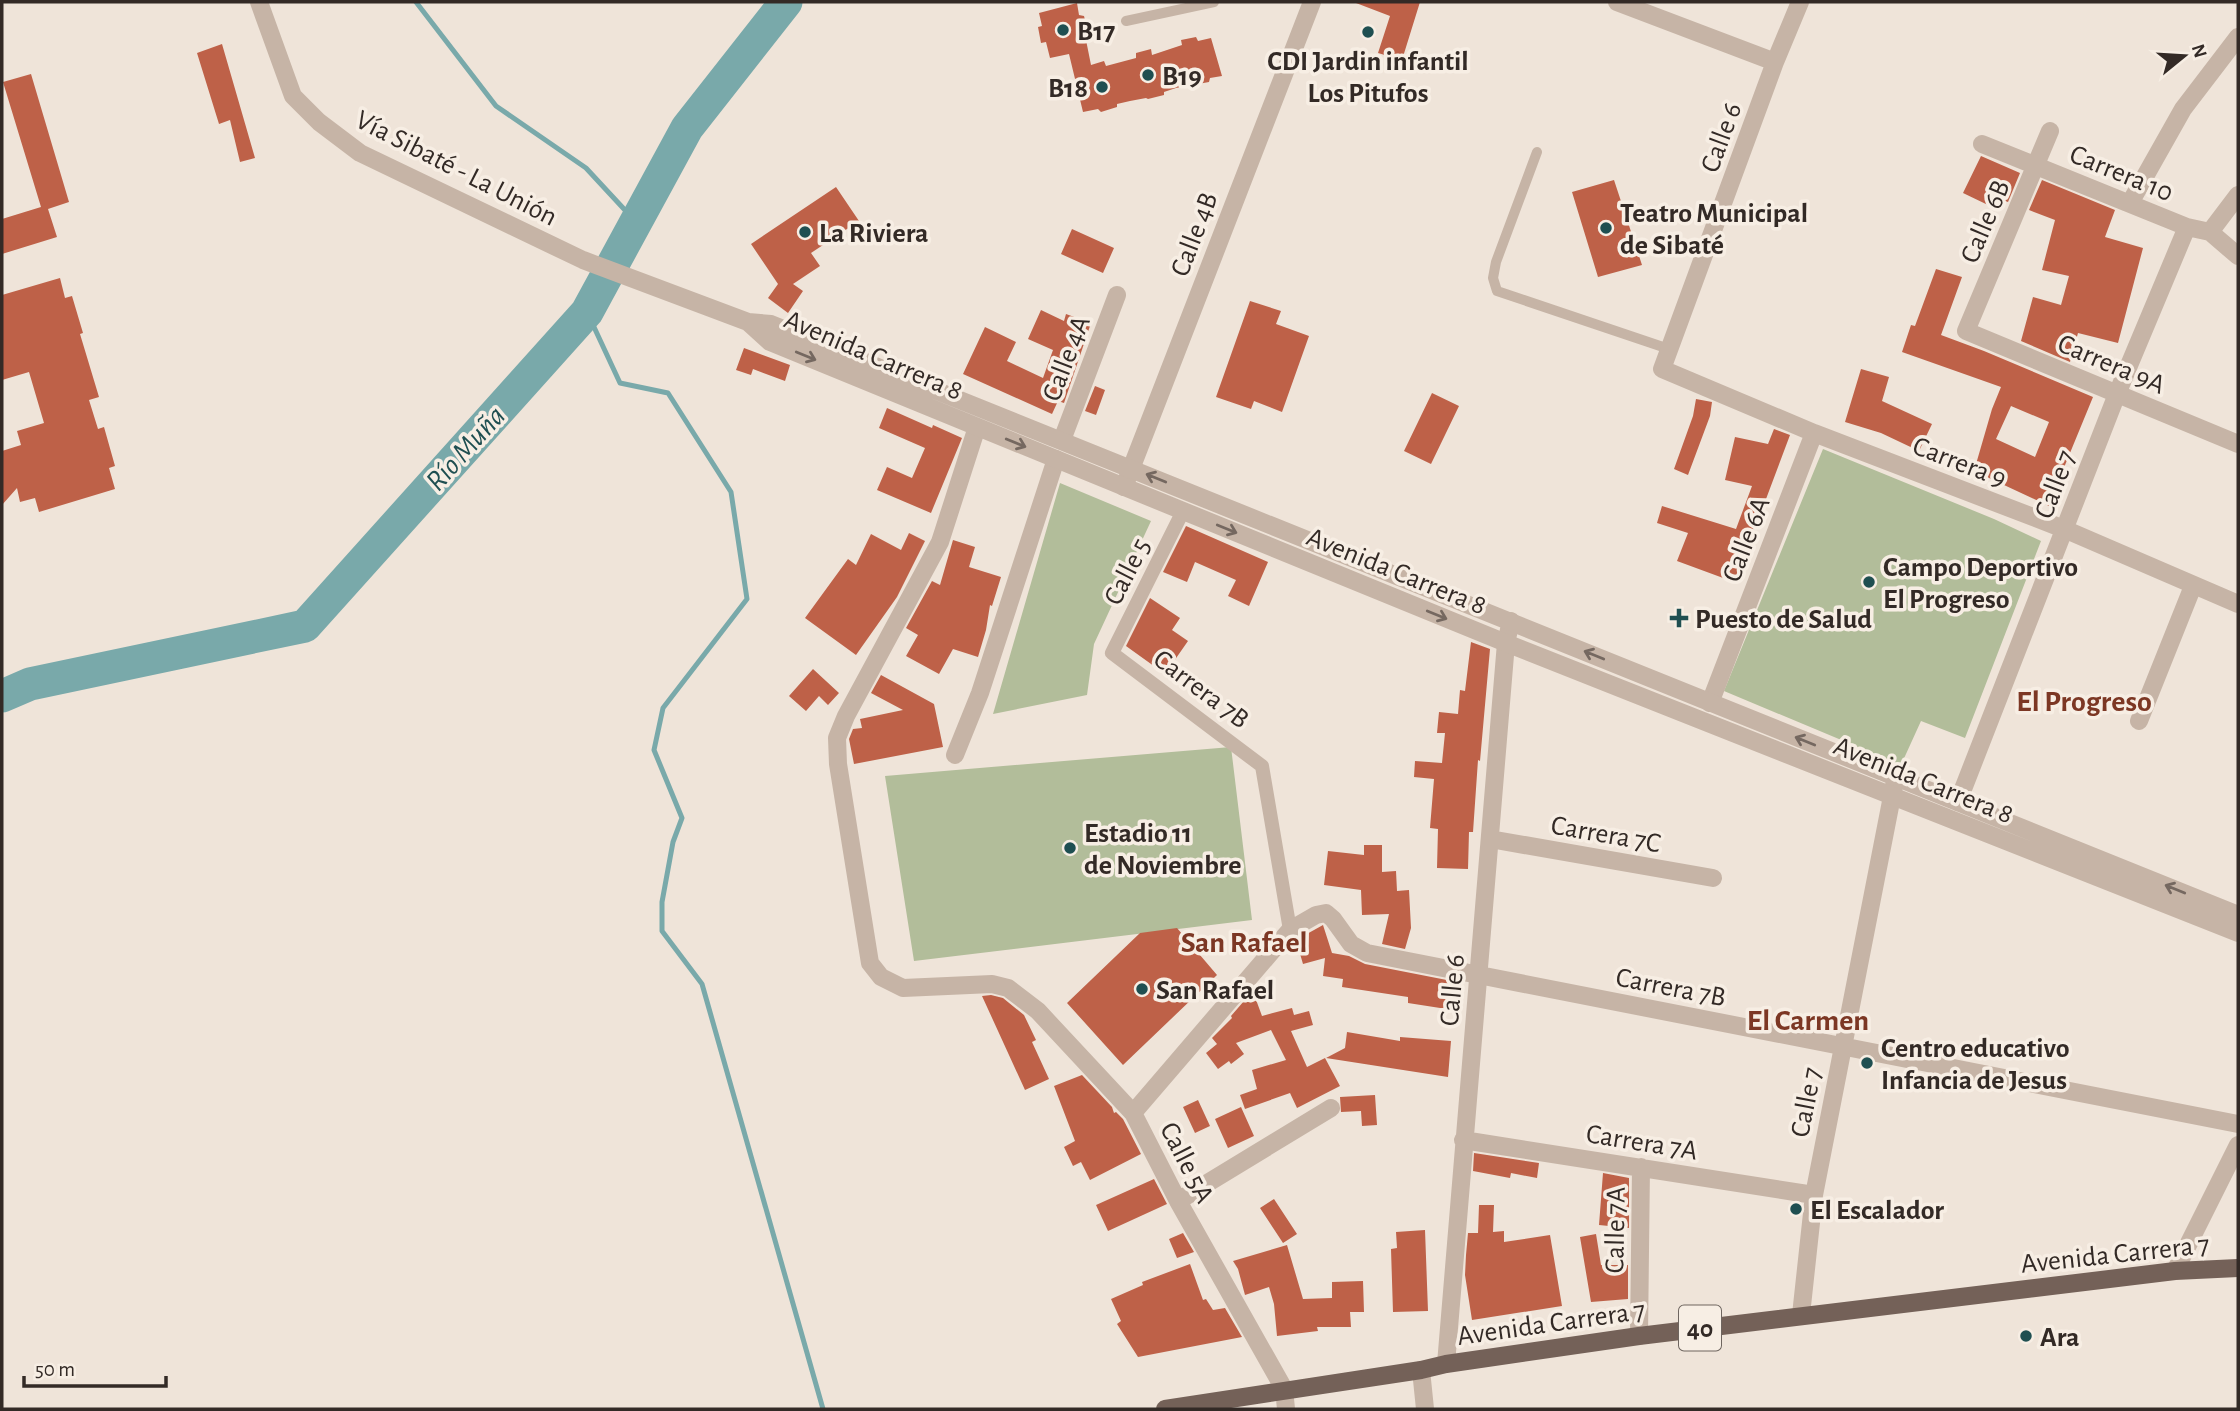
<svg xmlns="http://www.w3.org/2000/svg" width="2240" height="1411" viewBox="0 0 2240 1411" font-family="'Alegreya Sans',sans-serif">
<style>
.green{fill:#b2bd9a}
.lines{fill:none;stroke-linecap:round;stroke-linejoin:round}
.stream{stroke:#79a9aa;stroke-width:5}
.river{stroke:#79a9aa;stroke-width:33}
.building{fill:#be6148;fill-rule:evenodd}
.service{stroke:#c6b4a6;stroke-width:10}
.pedestrian{stroke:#c6b4a6;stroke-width:14}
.minor{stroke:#c6b4a6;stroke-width:18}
.tertiary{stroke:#c6b4a6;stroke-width:18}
.primary{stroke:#746158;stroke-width:18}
.oneway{stroke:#756860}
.poi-dot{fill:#1f4f51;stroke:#f7eee4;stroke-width:2.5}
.labels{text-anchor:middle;stroke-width:7;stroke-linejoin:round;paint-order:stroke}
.shield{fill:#f7eee4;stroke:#6e655f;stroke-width:2}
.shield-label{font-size:26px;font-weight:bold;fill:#332a26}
.poi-label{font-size:28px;font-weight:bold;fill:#332a26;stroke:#f7eee4;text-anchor:start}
.street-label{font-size:28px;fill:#332a26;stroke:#f7eee4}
.water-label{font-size:30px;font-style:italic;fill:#1f4f51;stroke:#f7eee4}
.neighbourhood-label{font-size:30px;font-weight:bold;fill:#7c3724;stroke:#f7eee4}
</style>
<rect width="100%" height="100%" fill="#efe4d9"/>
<path class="green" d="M 1823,449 L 1994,519 L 2041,541 L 1965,738 L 1921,721 L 1901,765 L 1724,691 Z
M 1060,483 L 1151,521 L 1094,644 L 1087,695 L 993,714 Z
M 1231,747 L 1252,920 L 914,961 L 885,776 Z"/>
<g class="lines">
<path class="stream" d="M 416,2 L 496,106 L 586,168 L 636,222
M 587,312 L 620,383 L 668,393 L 731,492 L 747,599 L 663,708 L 654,750 L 682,818 L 673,842 L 662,902 L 662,931 L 702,984 L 823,1409"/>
<path class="river" d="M 2,696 L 30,684 L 305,626 L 587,312 L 687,128 L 786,2"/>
</g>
<path class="building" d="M 1357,2 L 1420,2 L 1402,60 L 1378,53 L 1390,16 L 1356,3 Z
M 1077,3 L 1079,15 L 1084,16 L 1088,32 L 1085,35 L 1091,65 L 1104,61 L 1106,66 L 1136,58 L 1136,53 L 1151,49 L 1152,55 L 1182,45 L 1181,40 L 1196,37 L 1198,41 L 1211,38 L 1222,76 L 1210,78 L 1209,82 L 1176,88 L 1164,92 L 1164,95 L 1148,99 L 1146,98 L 1130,101 L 1117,104 L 1117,107 L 1101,112 L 1098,109 L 1083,112 L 1069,54 L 1050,58 L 1046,42 L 1041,43 L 1038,27 L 1042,26 L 1039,13 Z
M 222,44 L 255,158 L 240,162 L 230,120 L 219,124 L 197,53 Z
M 31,74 L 69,202 L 48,209 L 57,237 L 2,254 L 2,219 L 41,207 L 3,82 Z
M 1981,156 L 2020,173 L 2008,202 L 1992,196 L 1988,205 L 1963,193 Z
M 1614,180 L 1642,265 L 1598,277 L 1572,192 Z
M 2042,180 L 2115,210 L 2105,237 L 2143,248 L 2118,343 L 2078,333 L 2070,362 L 2021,341 L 2033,297 L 2061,305 L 2069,276 L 2042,270 L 2055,220 L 2029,210 Z
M 836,187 L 859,221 L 811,253 L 820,266 L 793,284 L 803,291 L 788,313 L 768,298 L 778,284 L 751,244 Z
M 1072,229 L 1114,248 L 1103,273 L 1061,254 Z
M 1936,269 L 1962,277 L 1941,335 L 1984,351 L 2093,397 L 2063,470 L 2066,471 L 2049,506 L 1974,471 L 1992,409 L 2001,387 L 1902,352 L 1911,325 L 1915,326 ZM 2011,406 L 2049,422 L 2035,457 L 1996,439 Z
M 60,278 L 65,298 L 72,296 L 83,333 L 80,334 L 99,397 L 89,400 L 98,429 L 104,427 L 115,466 L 109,468 L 115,489 L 39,512 L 35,498 L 20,502 L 17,488 L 2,505 L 2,451 L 21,445 L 17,431 L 44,423 L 29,372 L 2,380 L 2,295 Z
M 1250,301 L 1281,311 L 1276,324 L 1309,336 L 1282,412 L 1254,401 L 1251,409 L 1216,397 Z
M 1041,310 L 1064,321 L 1066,314 L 1091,323 L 1064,403 L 1058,401 L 1052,414 L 963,374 L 985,327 L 1016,342 L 1007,361 L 1043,378 L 1053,350 L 1028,339 Z
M 744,348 L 790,365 L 785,381 L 753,369 L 751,375 L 736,370 Z
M 1861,369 L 1889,377 L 1882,401 L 1932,424 L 1919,451 L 1881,433 L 1845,422 Z
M 1095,386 L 1105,390 L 1096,415 L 1085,411 Z
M 1432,393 L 1459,406 L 1431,464 L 1404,451 Z
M 1696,399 L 1712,402 L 1710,416 L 1688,475 L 1674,469 L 1693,416 Z
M 887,408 L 932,428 L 933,425 L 962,438 L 931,513 L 877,490 L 887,467 L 912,478 L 925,448 L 879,428 Z
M 1774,429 L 1790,435 L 1760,515 L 1758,514 L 1746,552 L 1734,582 L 1677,561 L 1688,533 L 1657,523 L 1662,506 L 1736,529 L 1752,486 L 1725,480 L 1735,437 L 1768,444 Z
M 1186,526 L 1268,562 L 1249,606 L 1228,596 L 1236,580 L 1195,562 L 1187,582 L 1163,572 Z
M 909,533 L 925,541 L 897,597 L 856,655 L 805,618 L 848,559 L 856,565 L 871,534 L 901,550 Z
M 953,540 L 975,547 L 969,567 L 1001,577 L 992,606 L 990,605 L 986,630 L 978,657 L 953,649 L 939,674 L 906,656 L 918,635 L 906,628 L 932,581 L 940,585 Z
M 1150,598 L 1180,618 L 1172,630 L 1188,641 L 1165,674 L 1126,646 Z
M 1471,642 L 1490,649 L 1480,761 L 1478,760 L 1473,832 L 1469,832 L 1468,869 L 1437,868 L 1438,829 L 1430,828 L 1434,779 L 1414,777 L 1415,761 L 1442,763 L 1445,733 L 1437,733 L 1439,712 L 1458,714 L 1460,690 L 1465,691 Z
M 813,669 L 839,693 L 828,705 L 819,696 L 806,711 L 789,696 Z
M 881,675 L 934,704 L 943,747 L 854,764 L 849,739 L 853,729 L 862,728 L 860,719 L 903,710 L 871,693 Z
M 1364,845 L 1382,845 L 1382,872 L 1396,871 L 1397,891 L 1409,890 L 1411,928 L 1405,949 L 1382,944 L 1389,914 L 1362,915 L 1361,890 L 1324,885 L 1328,851 L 1364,855 Z
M 1323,925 L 1332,953 L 1349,956 L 1365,964 L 1457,982 L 1453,1010 L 1408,1003 L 1408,997 L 1342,987 L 1343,979 L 1323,976 L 1325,958 L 1303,964 L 1296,940 Z
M 1177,928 L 1217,975 L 1123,1065 L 1067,1003 L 1140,933 Z
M 991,995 L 1003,998 L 1024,1015 L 1036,1040 L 1032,1042 L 1049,1079 L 1025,1090 L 982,996 Z
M 1255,997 L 1262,1016 L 1292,1008 L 1294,1015 L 1309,1011 L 1313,1025 L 1291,1031 L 1307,1067 L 1325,1058 L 1340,1086 L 1297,1108 L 1290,1093 L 1245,1109 L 1240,1095 L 1257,1089 L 1252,1070 L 1286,1060 L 1271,1030 L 1236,1043 L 1244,1054 L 1231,1064 L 1229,1061 L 1218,1069 L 1206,1053 L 1217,1044 L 1212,1038 L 1232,1018 L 1231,1016 L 1244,1001 Z
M 1347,1032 L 1400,1041 L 1400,1037 L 1451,1041 L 1448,1077 L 1326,1058 L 1345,1048 Z
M 1082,1075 L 1112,1107 L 1114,1113 L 1116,1112 L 1123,1119 L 1141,1154 L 1090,1180 L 1081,1162 L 1073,1166 L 1064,1147 L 1075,1141 L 1054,1086 Z
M 1375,1095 L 1377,1125 L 1362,1126 L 1361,1111 L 1341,1112 L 1340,1097 Z
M 1198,1100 L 1210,1126 L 1195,1133 L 1183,1107 Z
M 1241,1107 L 1254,1136 L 1228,1148 L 1215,1119 Z
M 1474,1153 L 1539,1163 L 1537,1178 L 1511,1173 L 1510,1178 L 1473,1171 Z
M 1603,1173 L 1629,1178 L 1629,1228 L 1599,1225 Z
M 1154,1179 L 1167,1204 L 1108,1231 L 1096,1205 Z
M 1274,1199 L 1297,1234 L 1283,1243 L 1260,1208 Z
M 1479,1205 L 1494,1205 L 1493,1232 L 1504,1231 L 1504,1242 L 1550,1235 L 1562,1306 L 1472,1320 L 1465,1275 L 1466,1255 L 1468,1233 L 1478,1233 Z
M 1425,1230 L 1428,1311 L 1393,1312 L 1391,1249 L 1397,1248 L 1396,1232 Z
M 1183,1233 L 1194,1252 L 1177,1258 L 1169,1239 Z
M 1596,1234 L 1601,1265 L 1628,1265 L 1628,1299 L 1591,1302 L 1580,1237 Z
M 1287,1245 L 1303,1299 L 1332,1298 L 1332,1282 L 1363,1281 L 1364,1312 L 1350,1312 L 1351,1327 L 1317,1327 L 1318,1331 L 1277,1336 L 1274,1304 L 1269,1287 L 1245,1295 L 1238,1269 L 1233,1261 Z
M 1190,1264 L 1203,1300 L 1206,1299 L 1213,1310 L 1225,1308 L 1242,1337 L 1138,1357 L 1117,1324 L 1121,1321 L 1111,1299 L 1143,1285 L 1142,1282 Z"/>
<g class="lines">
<path class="service" d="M 1126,21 L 1214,2
M 1537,152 L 1496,262 L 1493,278 L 1497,291 L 1669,349"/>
<path class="pedestrian" d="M 1183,511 L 1112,653 L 1262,766 L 1290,930"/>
<path class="minor" d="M 1617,2 L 1775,62
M 1800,2 L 1775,62 L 1662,369 L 1814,433 L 2064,529 L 2238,604
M 2050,131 L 1966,331 L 2238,444
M 1982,144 L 2187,227 L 2210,232 L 2238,256
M 2130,203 L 2183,109 L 2238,37
M 2210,232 L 2238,195
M 977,427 L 940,542 L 846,716 L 837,738 L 838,764 L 870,963 L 881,977 L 903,988 L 992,984 L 1008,988 L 1038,1011 L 1133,1113 L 1178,1201 L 1284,1389 L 1286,1409
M 1062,440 L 1117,295
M 1124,487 L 1312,2
M 1710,703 L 1814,433
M 2139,721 L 2193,586
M 955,755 L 980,693 L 1056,459
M 1958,802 L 2117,394 L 2187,227
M 1490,839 L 1713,878
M 1133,1113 L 1290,930 L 1316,915 L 1326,913 L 1333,919 L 1351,944 L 1367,953 L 2238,1124
M 1463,1140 L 1814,1195
M 1178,1201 L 1331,1108
M 2175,1271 L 2238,1145
M 1801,1315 L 1814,1195 L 1895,781
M 1639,1336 L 1641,1167
M 1446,1364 C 1464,1124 1486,884 1506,643 L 1511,621
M 1421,1370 L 1425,1409"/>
<path class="tertiary" d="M 259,2 L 293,96 L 319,122 L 360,153 L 583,260 L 748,322 L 771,324 L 2238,915
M 748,322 L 770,342 L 1506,643 L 2238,933"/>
<path class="primary" d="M 1165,1409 L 1421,1370 L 1446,1364 L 1639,1336 L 2175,1271 L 2238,1268"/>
</g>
<defs><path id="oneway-shaft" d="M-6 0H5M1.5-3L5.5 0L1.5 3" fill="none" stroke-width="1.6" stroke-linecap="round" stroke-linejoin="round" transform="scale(1.75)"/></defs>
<g class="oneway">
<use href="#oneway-shaft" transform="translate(806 356) rotate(22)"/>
<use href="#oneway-shaft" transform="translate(1016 443) rotate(22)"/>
<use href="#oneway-shaft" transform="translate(1156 478) rotate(-158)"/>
<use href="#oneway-shaft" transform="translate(1227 529) rotate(22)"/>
<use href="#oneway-shaft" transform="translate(1437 615) rotate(22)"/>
<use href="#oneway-shaft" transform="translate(1594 655) rotate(-158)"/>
<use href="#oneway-shaft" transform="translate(1805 741) rotate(-158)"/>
<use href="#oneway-shaft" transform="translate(2175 889) rotate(-158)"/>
</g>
<g class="poi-dot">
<circle cx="1063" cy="30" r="7"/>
<circle cx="1368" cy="32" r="7"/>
<circle cx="1148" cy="75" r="7"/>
<circle cx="1102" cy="87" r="7"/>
<circle cx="1606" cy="228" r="7"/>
<circle cx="805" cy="232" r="7"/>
<circle cx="1869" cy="582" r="7"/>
<path d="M1675.5 607.5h7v7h7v7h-7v7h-7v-7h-7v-7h7z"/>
<circle cx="1070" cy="848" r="7"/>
<circle cx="1142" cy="989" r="7"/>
<circle cx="1867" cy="1063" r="7"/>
<circle cx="1796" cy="1209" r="7"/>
<circle cx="2026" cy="1336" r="7"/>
</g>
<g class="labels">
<rect class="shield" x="1679" y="1305.5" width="42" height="45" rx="5"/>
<g class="shield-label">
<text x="1700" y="1337">40</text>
</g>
<g class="poi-label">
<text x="1077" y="40">B17</text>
<text x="1368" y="70" text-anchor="middle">CDI Jardin infantil<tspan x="1368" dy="32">Los Pitufos</tspan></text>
<text x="1162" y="85">B19</text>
<text x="1088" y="97" text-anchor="end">B18</text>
<text x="1620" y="222">Teatro Municipal<tspan x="1620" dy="32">de Sibaté</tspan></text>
<text x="819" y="242">La Riviera</text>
<text x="1883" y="576">Campo Deportivo<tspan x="1883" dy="32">El Progreso</tspan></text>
<text x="1695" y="628">Puesto de Salud</text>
<text x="1084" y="842">Estadio 11<tspan x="1084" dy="32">de Noviembre</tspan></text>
<text x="1156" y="999">San Rafael</text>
<text x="1881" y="1057">Centro educativo<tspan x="1881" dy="32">Infancia de Jesus</tspan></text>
<text x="1810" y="1219">El Escalador</text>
<text x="2040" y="1346">Ara</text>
</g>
<g class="street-label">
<text transform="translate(1720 137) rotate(-70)" y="10">Calle 6</text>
<text transform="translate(457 167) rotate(27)" y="10">Vía Sibaté - La Unión</text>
<text transform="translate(2122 172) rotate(22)" y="10">Carrera 10</text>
<text transform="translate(1984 221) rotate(-67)" y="10">Calle 6B</text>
<text transform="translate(1193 234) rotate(-69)" y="10">Calle 4B</text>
<text transform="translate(874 354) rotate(23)" y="10">Avenida Carrera 8</text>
<text transform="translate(1065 358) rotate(-69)" y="10">Calle 4A</text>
<text transform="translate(2112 363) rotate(23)" y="10">Carrera 9A</text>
<text transform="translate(1960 461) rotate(21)" y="10">Carrera 9</text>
<text transform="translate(2054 484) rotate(-69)" y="10">Calle 7</text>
<text transform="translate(1745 539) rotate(-69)" y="10">Calle 6A</text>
<text transform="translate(1397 570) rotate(22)" y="10">Avenida Carrera 8</text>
<text transform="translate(1126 571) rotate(-63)" y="10">Calle 5</text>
<text transform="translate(1202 688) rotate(37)" y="10">Carrera 7B</text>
<text transform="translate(1924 779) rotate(22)" y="10">Avenida Carrera 8</text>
<text transform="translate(1606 833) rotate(10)" y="10">Carrera 7C</text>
<text transform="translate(1671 986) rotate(11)" y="10">Carrera 7B</text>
<text transform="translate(1451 990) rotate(-85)" y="10">Calle 6</text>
<text transform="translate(1805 1102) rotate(-79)" y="10">Calle 7</text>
<text transform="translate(1642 1141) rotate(9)" y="10">Carrera 7A</text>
<text transform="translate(1188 1162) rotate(63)" y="10">Calle 5A</text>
<text transform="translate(1614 1230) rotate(-89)" y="10">Calle 7A</text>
<text transform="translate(2115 1253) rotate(-6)" y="10">Avenida Carrera 7</text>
<text transform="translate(1551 1322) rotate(-8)" y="10">Avenida Carrera 7</text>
</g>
<g class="water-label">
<text transform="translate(465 448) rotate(-48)" y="10">Río Muña</text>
</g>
<g class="neighbourhood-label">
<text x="2084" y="711">El Progreso</text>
<text x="1244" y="952">San Rafael</text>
<text x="1808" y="1030">El Carmen</text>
</g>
</g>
<rect width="2240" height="1411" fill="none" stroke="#332a26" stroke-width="7"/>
<g transform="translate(2184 56) rotate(72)" stroke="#f7eee4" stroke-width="5" paint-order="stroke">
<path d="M0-5L12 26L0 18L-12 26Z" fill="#332a26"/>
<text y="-10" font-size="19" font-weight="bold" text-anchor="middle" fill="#332a26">N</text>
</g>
<path d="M24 1376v10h142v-10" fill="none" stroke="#332a26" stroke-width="3.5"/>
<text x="35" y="1376" font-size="21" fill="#332a26" stroke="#f7eee4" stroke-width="5" paint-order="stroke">50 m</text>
</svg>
